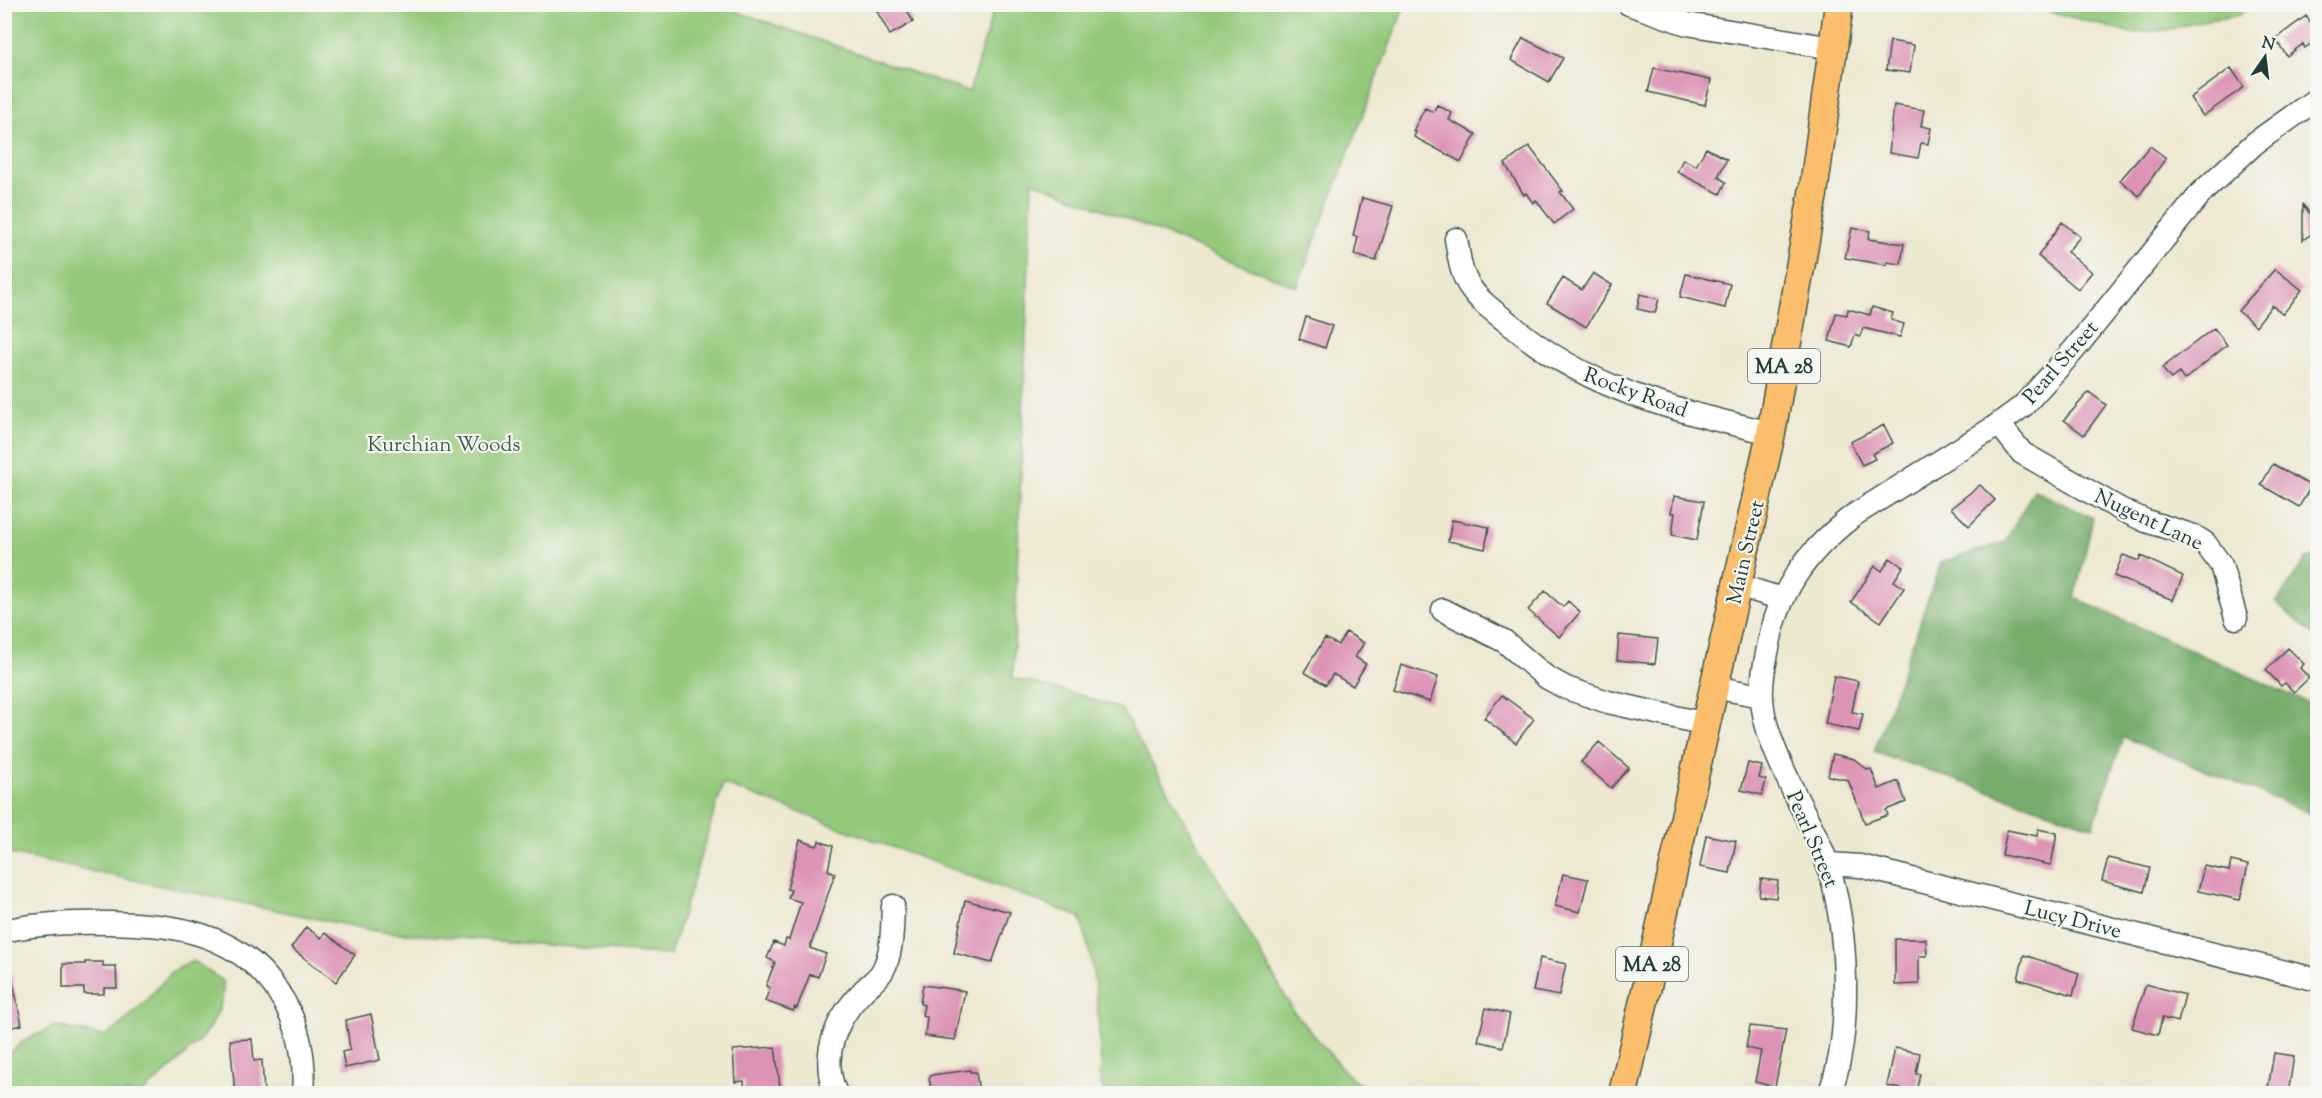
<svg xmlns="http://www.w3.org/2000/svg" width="2322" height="1098" viewBox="0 0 2322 1098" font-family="'Sorts Mill Goudy',serif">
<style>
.green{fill:#94c97b;stroke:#5a8358;stroke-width:1.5}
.forest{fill:#77ad6b;stroke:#4b7550;stroke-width:1.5}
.building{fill:#dd93b6}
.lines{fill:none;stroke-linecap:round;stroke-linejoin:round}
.minor-casing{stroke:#3e574b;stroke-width:25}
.major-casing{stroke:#3e574b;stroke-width:31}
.minor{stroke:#fff;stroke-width:22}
.major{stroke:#fabe6d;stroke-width:28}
.labels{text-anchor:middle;stroke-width:4.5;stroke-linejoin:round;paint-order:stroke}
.shield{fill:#f6f6f2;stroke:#60746d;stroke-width:1.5}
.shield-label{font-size:20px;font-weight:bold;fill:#1f3d34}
.street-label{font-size:21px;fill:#1f3d34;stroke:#f6f6f2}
.park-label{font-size:21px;fill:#3c6046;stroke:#f6f6f2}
</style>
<rect width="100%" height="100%" fill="#f6f6f2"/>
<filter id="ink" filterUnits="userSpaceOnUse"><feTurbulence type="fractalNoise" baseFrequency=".0167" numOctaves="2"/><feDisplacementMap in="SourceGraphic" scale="12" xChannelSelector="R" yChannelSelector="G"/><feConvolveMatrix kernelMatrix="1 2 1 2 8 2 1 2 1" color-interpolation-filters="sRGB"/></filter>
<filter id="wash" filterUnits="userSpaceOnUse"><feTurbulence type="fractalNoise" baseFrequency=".008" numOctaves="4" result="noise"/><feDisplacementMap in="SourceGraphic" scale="24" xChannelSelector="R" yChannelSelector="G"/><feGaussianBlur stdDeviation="1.35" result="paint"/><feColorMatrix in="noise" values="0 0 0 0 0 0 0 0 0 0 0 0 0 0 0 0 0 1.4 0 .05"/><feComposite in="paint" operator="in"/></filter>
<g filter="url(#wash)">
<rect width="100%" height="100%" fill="#ede8d0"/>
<path class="green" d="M 11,5 L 718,5 L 969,92 L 995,5 L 1405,5 L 1297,287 L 1032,181 L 1013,678 L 1083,696 L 1121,709 L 1294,1012 L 1345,1072 L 1371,1093 L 1104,1093 L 1099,1075 L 1101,1068 C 1099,1017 1096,966 1080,917 L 723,784 L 670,955 L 375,931 L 5,853 L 4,8 Z
M 2024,5 L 2256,5 L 2236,16 L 2201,21 L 2167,30 L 2132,33 Z
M 193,961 L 223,981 C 227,1029 174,1063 143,1093 L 5,1093 L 5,1065 L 12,1051 L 22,1042 L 55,1026 L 104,1036 L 115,1030 L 146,1001 L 171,972 Z"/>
<path class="forest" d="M 2034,490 L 2093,518 L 2075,598 L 2317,707 L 2317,816 L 2123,737 L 2093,827 L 1874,752 L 1941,562 L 2005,542 Z
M 2317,557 L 2318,557 L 2317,638 L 2276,603 L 2306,559 Z"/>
<g id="blocks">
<path class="building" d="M 873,4 L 904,4 L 913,22 L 890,35 Z
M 2306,16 L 2310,22 L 2318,16 L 2318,39 L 2305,48 L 2303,44 L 2287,56 L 2275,39 Z
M 1523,38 L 1563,58 L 1549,82 L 1511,60 Z
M 1890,41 L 1914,45 L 1910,73 L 1886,70 Z
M 1654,68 L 1711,80 L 1705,105 L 1648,92 Z
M 2231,68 L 2244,87 L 2203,116 L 2190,98 Z
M 1437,105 L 1452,113 L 1449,120 L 1476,134 L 1461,162 L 1414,137 L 1416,132 L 1413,131 L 1425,108 L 1433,112 Z
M 1894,105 L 1924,110 L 1921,126 L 1931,128 L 1928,144 L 1921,143 L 1918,158 L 1889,153 Z
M 1529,146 L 1563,191 L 1560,192 L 1573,209 L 1554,224 L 1536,200 L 1533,203 L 1526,193 L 1524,195 L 1505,164 Z
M 2150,146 L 2166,158 L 2139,196 L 2120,180 Z
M 1706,148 L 1727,159 L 1718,177 L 1726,182 L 1720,194 L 1677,172 L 1683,159 L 1696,166 Z
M 1362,198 L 1393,206 L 1376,261 L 1354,255 L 1358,237 L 1353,236 Z
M 2303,205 L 2318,223 L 2318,229 L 2303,240 Z
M 2062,222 L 2080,237 L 2067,252 L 2092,272 L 2078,289 L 2038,256 Z
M 1852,228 L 1870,231 L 1868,239 L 1904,244 L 1901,264 L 1887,262 L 1887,265 L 1845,258 Z
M 2275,269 L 2302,290 L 2283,314 L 2272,305 L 2256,326 L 2238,311 Z
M 1593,273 L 1612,285 L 1586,327 L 1547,303 L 1563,278 L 1582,290 Z
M 1686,274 L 1730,284 L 1725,308 L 1680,297 Z
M 1640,294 L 1659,299 L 1655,313 L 1637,309 Z
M 1872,307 L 1893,313 L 1891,320 L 1904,324 L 1900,337 L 1863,328 L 1860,337 L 1855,335 L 1851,347 L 1829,341 L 1836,313 L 1847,315 L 1848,309 L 1870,315 Z
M 1306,317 L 1332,326 L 1325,348 L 1299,339 Z
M 2214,328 L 2227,345 L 2184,380 L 2179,373 L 2171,379 L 2162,368 Z
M 2089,392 L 2106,405 L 2084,435 L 2064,420 Z
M 1884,425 L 1893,443 L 1872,454 L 1875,459 L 1862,465 L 1850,442 Z
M 2273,464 L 2311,486 L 2299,507 L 2261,485 Z
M 1980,485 L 1995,500 L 1969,526 L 1951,508 Z
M 1674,496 L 1704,501 L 1697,540 L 1672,535 L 1675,513 L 1671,513 Z
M 1452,520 L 1489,527 L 1485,549 L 1448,541 Z
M 2123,555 L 2139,561 L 2141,556 L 2183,576 L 2173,600 L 2114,576 Z
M 1890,558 L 1903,567 L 1894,581 L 1904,588 L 1881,622 L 1851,602 L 1875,566 L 1882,571 Z
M 1545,591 L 1563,607 L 1568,601 L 1580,612 L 1559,637 L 1528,610 Z
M 1346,632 L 1364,643 L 1355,657 L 1366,664 L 1353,686 L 1333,674 L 1326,685 L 1304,672 L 1325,638 L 1338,645 Z
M 1619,635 L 1658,639 L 1655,664 L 1617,660 Z
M 2288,648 L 2304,664 L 2300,668 L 2309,678 L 2294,692 L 2285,683 L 2281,686 L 2266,670 Z
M 1401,665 L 1438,677 L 1430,702 L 1393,690 Z
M 1834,676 L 1858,681 L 1852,712 L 1863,714 L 1859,731 L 1825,724 Z
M 1502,695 L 1534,719 L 1516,743 L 1484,718 Z
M 1599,742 L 1629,768 L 1611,788 L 1581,762 Z
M 1833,754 L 1854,759 L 1868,770 L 1871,769 L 1879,789 L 1898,781 L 1906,802 L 1886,810 L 1888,815 L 1865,823 L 1848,780 L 1828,776 Z
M 1748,763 L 1762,766 L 1759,778 L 1766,780 L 1762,795 L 1741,790 Z
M 2038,829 L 2057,833 L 2051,865 L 2002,855 L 2007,830 L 2037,836 Z
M 1706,835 L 1736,841 L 1730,873 L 1700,867 Z
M 800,840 L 817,846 L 819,841 L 833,846 L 828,870 L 835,873 L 810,948 L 826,954 L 818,977 L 810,974 L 797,1008 L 795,1007 L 793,1011 L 765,1001 L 770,988 L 766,986 L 775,962 L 767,958 L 774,942 L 784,946 L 786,939 L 789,940 L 801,902 L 788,898 L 791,890 L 787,889 Z
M 2108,858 L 2150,868 L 2144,892 L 2102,881 Z
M 2231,861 L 2248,865 L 2240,900 L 2198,891 L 2204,866 L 2229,871 Z
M 1563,874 L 1588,879 L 1580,912 L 1555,906 Z
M 1761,879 L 1778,881 L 1776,898 L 1759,896 Z
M 965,900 L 1010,912 L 992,963 L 954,953 Z
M 306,927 L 321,938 L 325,933 L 355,955 L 336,982 L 291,948 Z
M 1895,939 L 1926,939 L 1927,956 L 1919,956 L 1919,984 L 1895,985 Z
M 2024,955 L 2079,973 L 2073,995 L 2018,979 Z
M 1540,958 L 1566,964 L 1559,996 L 1533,991 Z
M 85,962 L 103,962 L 103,966 L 116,966 L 117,988 L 104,988 L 104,994 L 84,994 L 84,988 L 63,988 L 63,964 L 85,964 Z
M 11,973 L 22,1025 L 4,1029 L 4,974 Z
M 2146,984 L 2185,995 L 2178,1022 L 2162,1018 L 2158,1035 L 2132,1028 Z
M 923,985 L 965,991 L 955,1040 L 925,1036 L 927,1017 L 922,1016 L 924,1005 L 920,1004 Z
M 1486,1008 L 1510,1014 L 1503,1047 L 1478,1041 Z
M 371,1014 L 380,1060 L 345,1068 L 342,1052 L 350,1050 L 346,1020 Z
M 1750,1026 L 1786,1030 L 1775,1087 L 1755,1082 L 1761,1051 L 1746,1048 Z
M 252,1039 L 254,1061 L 262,1060 L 264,1094 L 235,1094 L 230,1040 Z
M 775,1047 L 781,1094 L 745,1094 L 744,1081 L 735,1082 L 733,1050 Z
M 1895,1048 L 1920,1053 L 1916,1074 L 1920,1074 L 1916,1092 L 1887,1086 Z
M 2274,1053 L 2294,1056 L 2288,1094 L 2267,1094 Z
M 970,1070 L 970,1072 L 976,1072 L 979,1092 L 932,1094 L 929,1078 L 932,1075 Z"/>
</g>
</g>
<g filter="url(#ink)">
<use href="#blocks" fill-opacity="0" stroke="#3e574b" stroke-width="1.5"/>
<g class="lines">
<g class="minor-casing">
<path id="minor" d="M 1629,4 L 1687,24 L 1833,48
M 1456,239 C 1459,255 1460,273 1470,287 C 1480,302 1496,313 1510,324 C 1588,390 1674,410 1771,433
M 1999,424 L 2022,453 L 2120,509 L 2146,521 L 2194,536 L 2205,543 L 2221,565 L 2236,618
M 1737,585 L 1782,599
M 1443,610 L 1504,641 L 1546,677 L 1566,688 L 1608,702 L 1706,724
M 1714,687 L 1761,696
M 1828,864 L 1860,866 L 2318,980
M 4,931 C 38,923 74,922 109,923 C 138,924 168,925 195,933 C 269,954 309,1019 303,1094
M 836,1094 C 819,1055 837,1017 864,990 C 871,983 879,978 883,970 C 893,951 892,927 893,906
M 1829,1094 C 1853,1037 1848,924 1828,866 C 1819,837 1802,811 1790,784 C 1778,758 1763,726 1762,698 C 1761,683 1764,667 1767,653 C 1778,590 1805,553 1854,515 L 1993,428 L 2023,406 L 2073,351 L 2202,192 L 2255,143 L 2318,98"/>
</g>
<g class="major-casing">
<path id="major" d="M 1623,1094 L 1771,433 L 1813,194 L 1839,4"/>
</g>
<use href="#minor" class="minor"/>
<use href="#major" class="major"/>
</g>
</g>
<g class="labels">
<g class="shield">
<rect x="1748" y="349" width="72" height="34" rx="4.5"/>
<rect x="1616" y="947" width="72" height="34" rx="4.5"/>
</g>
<g class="shield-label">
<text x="1784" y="373">MA 28</text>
<text x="1652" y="971">MA 28</text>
</g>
<g class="street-label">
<text transform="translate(2060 362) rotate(-49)" y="7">Pearl Street</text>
<text transform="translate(1636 392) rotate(20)" y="7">Rocky Road</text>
<text transform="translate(2149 519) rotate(25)" y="7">Nugent Lane</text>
<text transform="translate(1745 552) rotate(-77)" y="7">Main Street</text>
<text transform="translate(1813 839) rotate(67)" y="7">Pearl Street</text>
<text transform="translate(2073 919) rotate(14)" y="7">Lucy Drive</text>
</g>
<g class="park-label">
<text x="444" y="451">Kurchian Woods</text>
</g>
</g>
<rect width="2322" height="1098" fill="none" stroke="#f6f6f2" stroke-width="24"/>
<g transform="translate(2265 57) rotate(14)" stroke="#f6f6f2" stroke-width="4.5" paint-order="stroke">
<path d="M0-4.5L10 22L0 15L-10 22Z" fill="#1f3d34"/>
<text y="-9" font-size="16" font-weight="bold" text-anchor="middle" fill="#1f3d34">N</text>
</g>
</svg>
